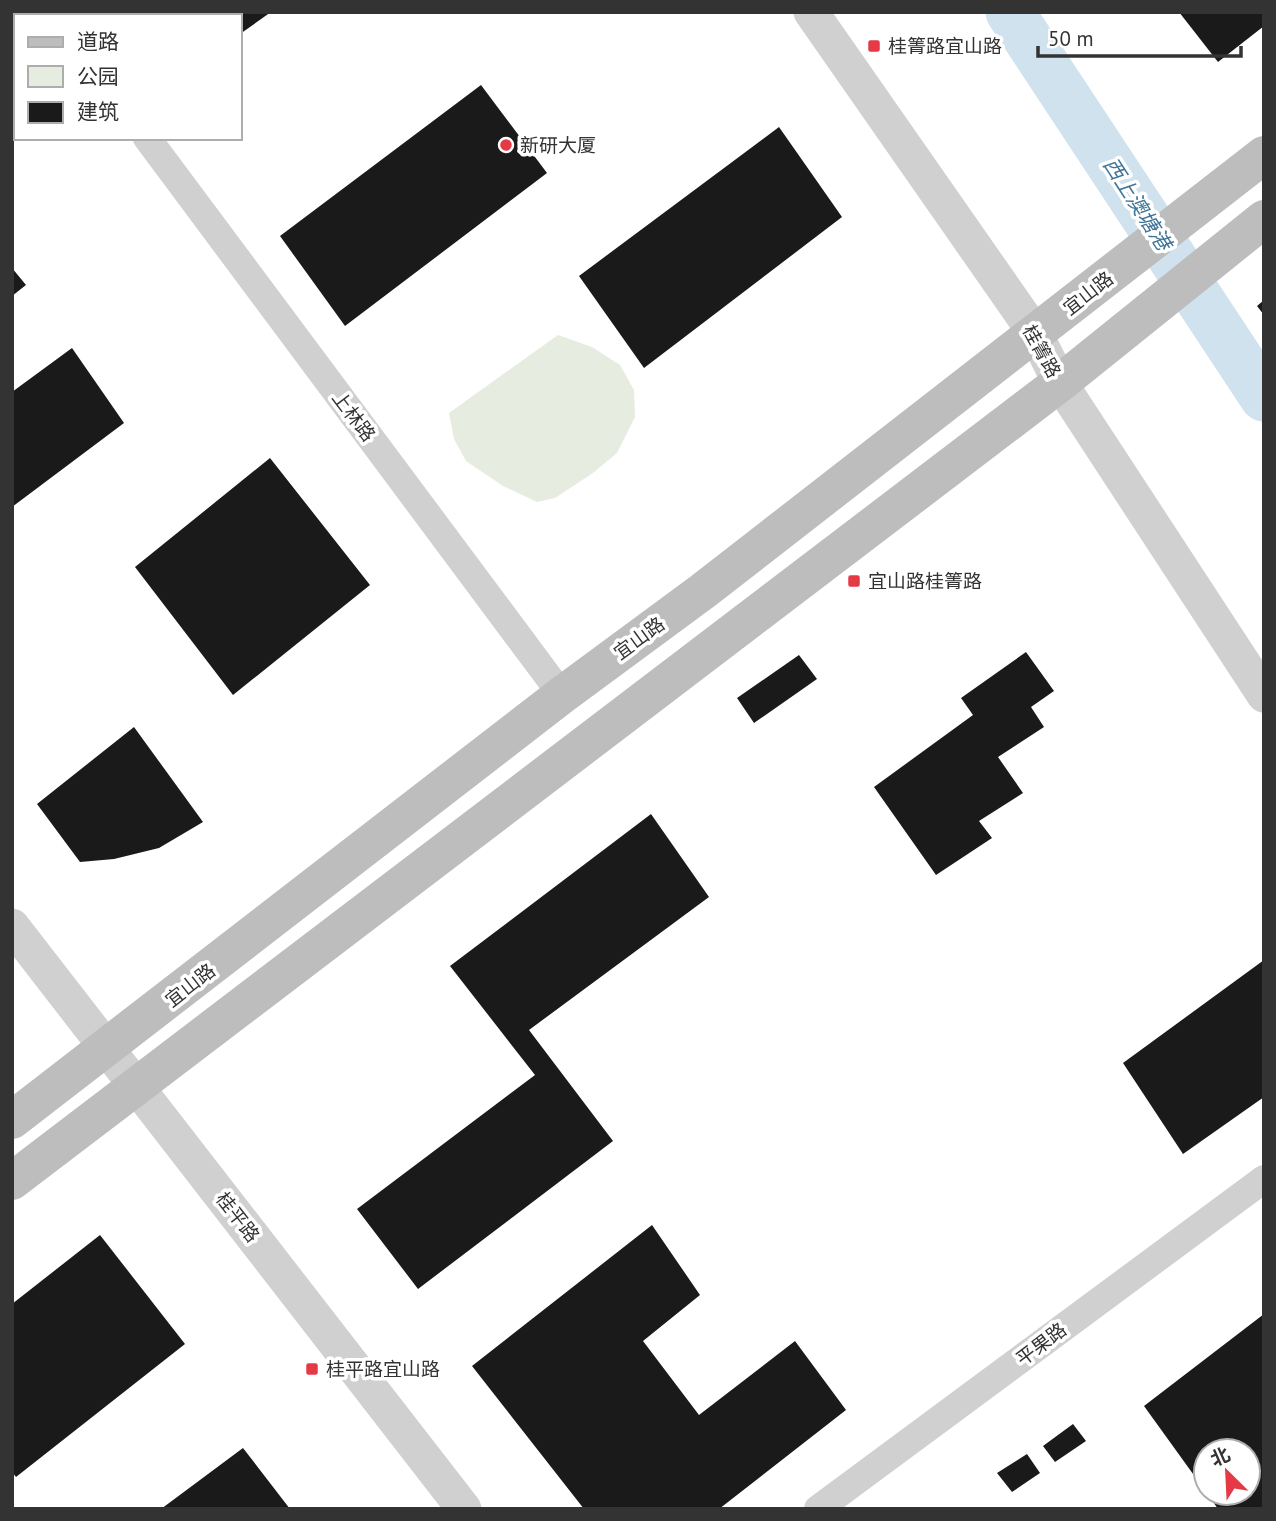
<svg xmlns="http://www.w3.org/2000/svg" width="1276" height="1521" viewBox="0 0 1276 1521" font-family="'PT Sans','Noto Sans SC',sans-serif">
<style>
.green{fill:#e6ecdf}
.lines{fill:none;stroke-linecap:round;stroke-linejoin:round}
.river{stroke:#cfe2ee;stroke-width:49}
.building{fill:#1a1a1a}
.minor{stroke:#d0d0d0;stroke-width:28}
.tertiary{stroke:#d0d0d0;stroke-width:35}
.secondary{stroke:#bdbdbd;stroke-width:38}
.poi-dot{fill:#e63946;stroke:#fff;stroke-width:2.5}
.labels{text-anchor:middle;stroke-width:7;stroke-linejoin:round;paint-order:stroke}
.poi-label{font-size:19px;fill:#333;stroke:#fff;text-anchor:start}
.street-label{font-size:19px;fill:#333;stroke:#fff}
.water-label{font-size:21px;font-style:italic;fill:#3f7597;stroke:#fff}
</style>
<rect width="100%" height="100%" fill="#fff"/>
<path class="green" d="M 558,335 L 592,347 L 620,365 L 634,390 L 635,417 L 617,453 L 593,473 L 555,498 L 537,502 L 503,486 L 466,461 L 454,439 L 449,413 Z"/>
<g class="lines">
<path class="river" d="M 1010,12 L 1264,397"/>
</g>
<path class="building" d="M 106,12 L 271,12 L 240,34 L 240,16 L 108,16 Z
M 1179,12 L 1264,12 L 1264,26 L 1218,62 Z
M 481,85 L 547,173 L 345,326 L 280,236 Z
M 779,127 L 842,217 L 644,368 L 579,276 Z
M 12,268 L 26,285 L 12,296 Z
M 1264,300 L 1264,315 L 1257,306 Z
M 72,348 L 124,423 L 12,507 L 12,392 Z
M 270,458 L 370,585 L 233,695 L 135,567 Z
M 1026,652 L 1054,691 L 1031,707 L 1044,727 L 998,757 L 1023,793 L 979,821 L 992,838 L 936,875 L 874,787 L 973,715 L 961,698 Z
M 799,655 L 817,679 L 754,723 L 737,698 Z
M 134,727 L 203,822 L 159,848 L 114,859 L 80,862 L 37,804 Z
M 651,814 L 709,897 L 529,1030 L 613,1141 L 418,1289 L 357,1209 L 535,1075 L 450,966 Z
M 1264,960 L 1264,1097 L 1183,1154 L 1123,1063 Z
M 652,1225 L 700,1295 L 643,1341 L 699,1415 L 795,1341 L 846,1410 L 719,1509 L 584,1509 L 472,1366 Z
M 100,1235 L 185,1344 L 16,1477 L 12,1472 L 12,1304 Z
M 1264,1314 L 1264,1509 L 1218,1509 L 1207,1493 L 1248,1493 L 1248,1451 L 1206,1451 L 1206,1492 L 1144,1406 Z
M 1073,1424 L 1086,1441 L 1055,1462 L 1043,1446 Z
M 243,1448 L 290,1509 L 161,1509 Z
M 1027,1454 L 1040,1473 L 1012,1492 L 997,1473 Z"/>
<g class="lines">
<path class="minor" d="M 52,12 L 55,16
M 147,138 L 562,695
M 818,1509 L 1264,1179"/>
<path class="tertiary" d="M 811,12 L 1035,333 L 1060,383 L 1264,695
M 12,926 L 464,1509"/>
<path class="secondary" d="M 12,1120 L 562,695 L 703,591 L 1264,155
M 12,1181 L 1060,383 L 1264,219"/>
</g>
<g class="poi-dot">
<rect x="867" y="39" width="14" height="14" rx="3.5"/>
<circle cx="506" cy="145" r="7"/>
<rect x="847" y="574" width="14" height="14" rx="3.5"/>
<rect x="305" y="1362" width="14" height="14" rx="3.5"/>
</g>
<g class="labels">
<g class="poi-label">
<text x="888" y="53">桂箐路宜山路</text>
<text x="520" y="152">新研大厦</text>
<text x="868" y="588">宜山路桂箐路</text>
<text x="326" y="1376">桂平路宜山路</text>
</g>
<g class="street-label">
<text transform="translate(1088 293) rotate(-38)" y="7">宜山路</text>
<text transform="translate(1042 351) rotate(61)" y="7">桂箐路</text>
<text transform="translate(354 416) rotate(53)" y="7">上林路</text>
<text transform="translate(639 638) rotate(-36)" y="7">宜山路</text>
<text transform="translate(190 985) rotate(-38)" y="7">宜山路</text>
<text transform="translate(238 1217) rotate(52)" y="7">桂平路</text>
<text transform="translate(1041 1344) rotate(-37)" y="7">平果路</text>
</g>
<g class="water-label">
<text transform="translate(1137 204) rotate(57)" y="7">西上澳塘港</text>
</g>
</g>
<rect width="1276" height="1521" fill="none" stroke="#333333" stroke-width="28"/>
<rect x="14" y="14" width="228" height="126" fill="#ffffff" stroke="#adadad" stroke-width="2"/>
<rect x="28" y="37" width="35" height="10" fill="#bdbdbd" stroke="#adadad" stroke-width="2"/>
<text x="77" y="49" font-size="21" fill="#333333">道路</text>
<rect x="28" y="66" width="35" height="21" fill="#e6ecdf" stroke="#adadad" stroke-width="2"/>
<text x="77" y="84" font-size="21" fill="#333333">公园</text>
<rect x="28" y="102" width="35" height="21" fill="#1a1a1a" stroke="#adadad" stroke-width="2"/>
<text x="77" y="119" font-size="21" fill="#333333">建筑</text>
<g transform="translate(1227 1472) rotate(336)"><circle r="33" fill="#ffffff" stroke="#adadad" stroke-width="2"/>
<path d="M0-5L12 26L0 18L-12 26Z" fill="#e63946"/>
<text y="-10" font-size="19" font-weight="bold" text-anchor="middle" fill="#333333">北</text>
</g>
<path d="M1038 46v10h203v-10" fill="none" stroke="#333333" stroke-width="3.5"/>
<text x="1048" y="46" font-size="21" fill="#333333" stroke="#ffffff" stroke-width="5" paint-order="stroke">50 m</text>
</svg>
